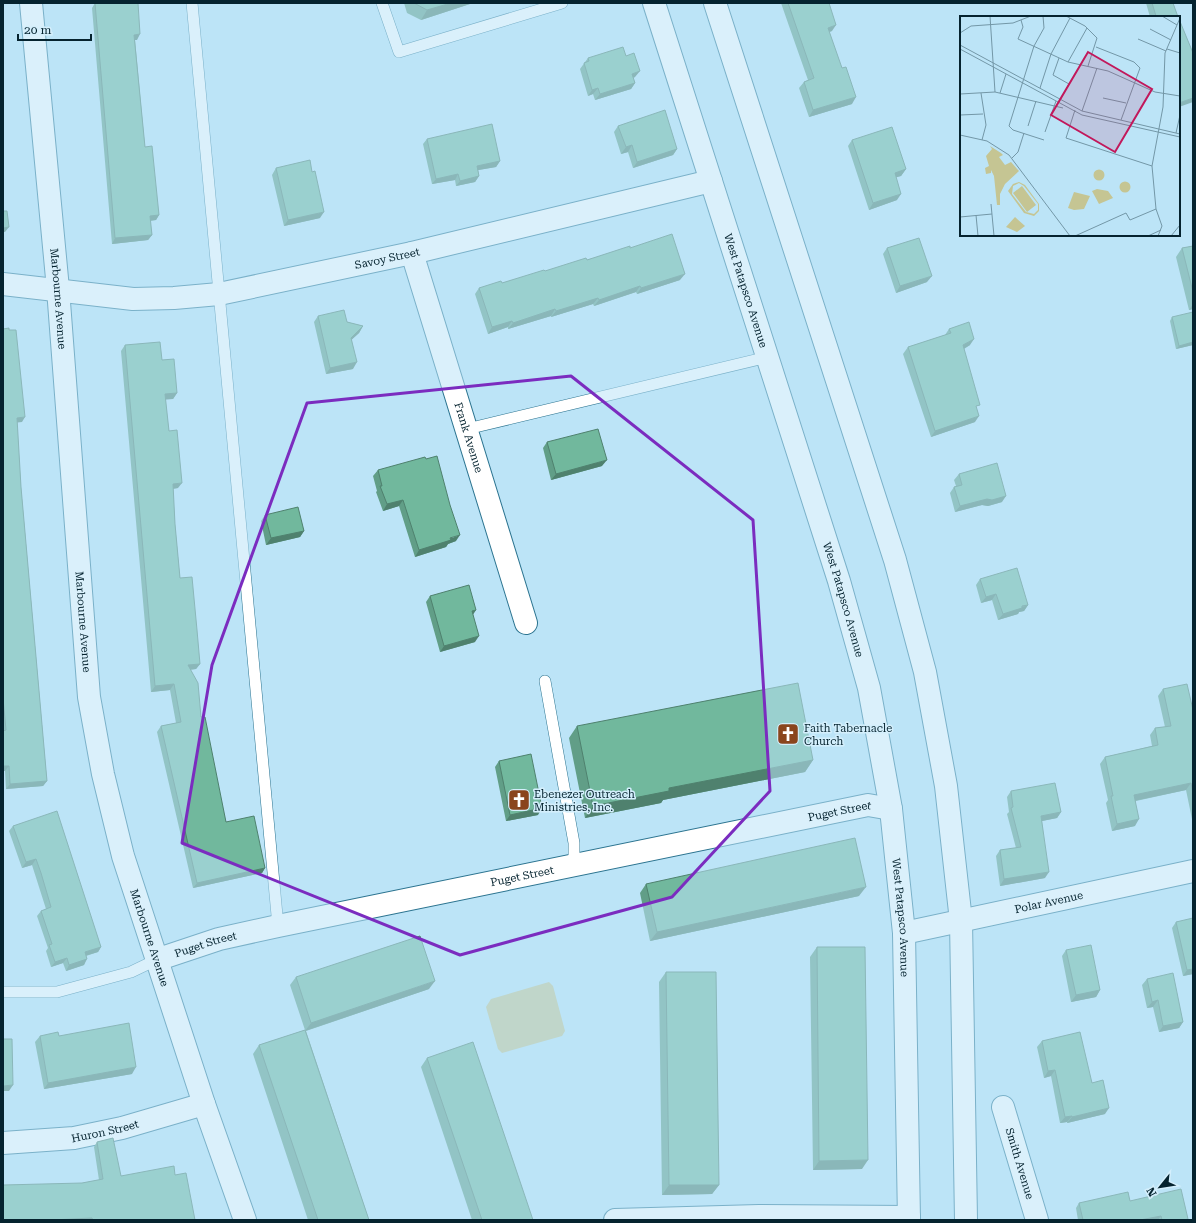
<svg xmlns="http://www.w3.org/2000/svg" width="1196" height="1223" viewBox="0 0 1196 1223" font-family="'Roboto Serif',serif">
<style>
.green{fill:#c5c593}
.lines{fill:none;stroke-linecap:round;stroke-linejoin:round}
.service-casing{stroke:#2c7490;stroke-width:12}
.minor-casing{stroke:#2c7490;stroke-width:24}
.primary-casing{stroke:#2c7490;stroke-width:24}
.service{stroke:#fff;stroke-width:11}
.minor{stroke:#fff;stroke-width:22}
.primary{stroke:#fff;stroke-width:22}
.wall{fill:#619e87}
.shaded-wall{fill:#4f816e}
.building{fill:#71b89d;stroke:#4f816e}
.marked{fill:none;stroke:#7b2cbf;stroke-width:3;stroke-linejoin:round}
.labels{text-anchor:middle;stroke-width:3;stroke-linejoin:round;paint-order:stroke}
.street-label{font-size:11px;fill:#05232f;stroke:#d4effc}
.poi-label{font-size:11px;fill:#05232f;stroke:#d4effc;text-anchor:start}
.inset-road{fill:none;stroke:#7397a7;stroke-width:1}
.view{fill:#c2185b;fill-opacity:0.15;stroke:#c2185b;stroke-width:2}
.inset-edge{fill:none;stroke:#05232f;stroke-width:2}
</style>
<rect width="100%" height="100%" fill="#bce4f7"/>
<path class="green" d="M 549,982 L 553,986 L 565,1031 L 562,1036 L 502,1053 L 498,1049 L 486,1007 L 491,999 Z"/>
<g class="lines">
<g class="service-casing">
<path id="service" d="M 192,3 L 278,926
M 382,3 L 399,52 L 562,3
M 467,429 L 768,357
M 545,681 L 574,843 L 574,865
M 3,992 L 57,992 L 131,972 L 156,960"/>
</g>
<g class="minor-casing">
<g id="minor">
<path id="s1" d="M 31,3 L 58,289 L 89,697 L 103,774 L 123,856 L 204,1104 L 245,1220"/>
<path id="s2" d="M 412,253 L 526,623"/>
<path id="s3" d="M 3,284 L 133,299 L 174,298 L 219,294 L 412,253 L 711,181"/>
<path id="s4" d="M 904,933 L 1193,871"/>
<path id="s5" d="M 156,960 L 219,939 L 278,926 L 868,805 L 891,809"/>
<path id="s6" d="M 1003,1107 L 1037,1220"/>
<path id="s7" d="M 3,1143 L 74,1138 L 122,1128 L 204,1104"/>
<path d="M 615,1220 L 759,1216 L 909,1217"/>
</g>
</g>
<g class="primary-casing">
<g id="primary">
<path id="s8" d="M 654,3 L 839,581 L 869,688 L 891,809 L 904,933 L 909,1220"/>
<path d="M 715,3 L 895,560 L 925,672 L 946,786 L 961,921 L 966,1220"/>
</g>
</g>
<use href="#service" class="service"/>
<use href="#minor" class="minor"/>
<use href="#primary" class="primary"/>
</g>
<path class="wall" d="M 95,3 L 137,40 L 135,40 L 145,147 L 159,215 L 156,220 L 150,221 L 152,235 L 148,240 L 112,244 L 92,8 Z
M 404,3 L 473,3 L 421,20 L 407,13 Z
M 781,3 L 829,3 L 832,31 L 829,32 L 852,104 L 809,117 L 799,88 L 804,82 L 808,80 L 789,26 Z
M 1146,3 L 1173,3 L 1178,17 L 1150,17 Z
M 588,58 L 635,77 L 633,78 L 635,83 L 631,89 L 595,100 L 593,94 L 588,96 L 580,69 Z
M 618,126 L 677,149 L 673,155 L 633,168 L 628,152 L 621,154 L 614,132 Z
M 427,139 L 500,161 L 496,167 L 478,170 L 479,176 L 475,182 L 456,186 L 455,180 L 432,184 L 423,144 Z
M 852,140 L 906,169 L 901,176 L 896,177 L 897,200 L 869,210 L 848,146 Z
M 276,168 L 320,218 L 284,226 L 272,175 Z
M 1193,246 L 1193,309 L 1189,310 L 1176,257 L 1182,248 Z
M 630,248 L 680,280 L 637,294 L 636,292 L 594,306 L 593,304 L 551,317 L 551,316 L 508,329 L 508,327 L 488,334 L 475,294 L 479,288 L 502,283 Z
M 887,248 L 927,282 L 896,293 L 883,254 Z
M 318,316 L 347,322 L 363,326 L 359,333 L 352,339 L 353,369 L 326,374 L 314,322 Z
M 1172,317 L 1193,345 L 1176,349 L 1170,321 Z
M 3,329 L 22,422 L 17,422 L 21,487 L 47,781 L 43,786 L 6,789 L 5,771 L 3,771 Z
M 949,329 L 970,345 L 964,349 L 975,422 L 931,437 L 903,354 L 908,347 L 945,335 Z
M 125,345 L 162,360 L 177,393 L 173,399 L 165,399 L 169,431 L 178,488 L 173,489 L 175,524 L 180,578 L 200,664 L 196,669 L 190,670 L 226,822 L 265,868 L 262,873 L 193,888 L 157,732 L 161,726 L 176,723 L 170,690 L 151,692 L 121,351 Z
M 547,442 L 602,466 L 551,480 L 543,448 Z
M 378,470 L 456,541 L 448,544 L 446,547 L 415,557 L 399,506 L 383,511 L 376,492 L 377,491 L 373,476 Z
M 959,474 L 1002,502 L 988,506 L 982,505 L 955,512 L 950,493 L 954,487 L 956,486 L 954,480 Z
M 265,515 L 304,531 L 300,537 L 266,545 L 261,521 Z
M 980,579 L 1028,605 L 1024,611 L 1019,612 L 1018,614 L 998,620 L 992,600 L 981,603 L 976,585 Z
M 430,596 L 476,610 L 473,614 L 475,642 L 440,652 L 426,602 Z
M 1163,689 L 1193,710 L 1193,824 L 1186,790 L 1136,801 L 1135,826 L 1112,831 L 1106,803 L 1108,800 L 1100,764 L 1105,757 L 1152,746 L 1150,735 L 1155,728 L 1165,727 L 1158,696 Z
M 577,726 L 813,760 L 805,772 L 663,800 L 661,803 L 585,818 L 569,738 Z
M 499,761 L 538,815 L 506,821 L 495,767 Z
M 1011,791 L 1061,812 L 1057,818 L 1042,821 L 1045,878 L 1000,886 L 996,856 L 1000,850 L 1016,848 L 1007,814 L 1009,812 L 1007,797 Z
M 13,826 L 101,947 L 98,952 L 86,956 L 84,965 L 66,971 L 63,963 L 51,967 L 46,951 L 48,948 L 37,916 L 41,911 L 46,909 L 32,865 L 22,868 L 9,831 Z
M 646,884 L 859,896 L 650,941 L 640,893 Z
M 1176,922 L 1193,974 L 1183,976 L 1172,928 Z
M 817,947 L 862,1169 L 813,1170 L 810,957 Z
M 1066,950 L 1100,990 L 1096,997 L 1071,1002 L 1062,956 Z
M 666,972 L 719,1185 L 712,1194 L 662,1195 L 659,982 Z
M 296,977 L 429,989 L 306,1031 L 369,1220 L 308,1220 L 253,1054 L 259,1045 L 305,1030 L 290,985 Z
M 1147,979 L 1183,1022 L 1179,1028 L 1159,1032 L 1153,1007 L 1147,1008 L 1142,985 Z
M 40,1036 L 59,1036 L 132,1074 L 44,1089 L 35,1042 Z
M 1042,1041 L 1092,1083 L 1105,1114 L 1067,1123 L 1067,1122 L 1060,1123 L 1051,1076 L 1044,1078 L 1037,1047 Z
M 427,1058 L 533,1220 L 472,1220 L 421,1067 Z
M 97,1142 L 121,1176 L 175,1175 L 195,1220 L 3,1220 L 82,1183 L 99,1180 L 94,1147 Z
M 1130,1201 L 1188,1219 L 1188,1220 L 1078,1220 L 1076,1208 L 1079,1203 Z"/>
<path class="shaded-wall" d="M 451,3 L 473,3 L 421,20 L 427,10 Z
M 836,25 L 832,31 L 823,34 L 828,28 Z
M 140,34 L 137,40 L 131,40 L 134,35 Z
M 640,71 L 635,77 L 627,80 L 632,74 Z
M 635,83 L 631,89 L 595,100 L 600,94 Z
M 598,88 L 593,94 L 588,96 L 592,90 Z
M 856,97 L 852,104 L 809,117 L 813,110 Z
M 1193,98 L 1193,102 L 1179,107 L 1179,103 Z
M 632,145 L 628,152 L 621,154 L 626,147 Z
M 677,149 L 673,155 L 633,168 L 637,162 Z
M 500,161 L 496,167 L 473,171 L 477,166 Z
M 906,169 L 901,176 L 890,179 L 895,173 Z
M 458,174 L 455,180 L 432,184 L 436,179 Z
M 479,176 L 475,182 L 456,186 L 460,181 Z
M 901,194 L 897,200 L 869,210 L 873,203 Z
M 324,212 L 320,218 L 284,226 L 288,220 Z
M 159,215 L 156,220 L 146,221 L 150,216 Z
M 9,227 L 5,232 L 3,232 L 3,228 Z
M 152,235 L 148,240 L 112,244 L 115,238 Z
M 685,274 L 680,280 L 637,294 L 641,288 Z
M 932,276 L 927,282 L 896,293 L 900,286 Z
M 640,286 L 636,292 L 594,306 L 599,300 Z
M 598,298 L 593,304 L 551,317 L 556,311 Z
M 1193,304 L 1193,309 L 1189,310 Z
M 555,309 L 551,316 L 508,329 L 513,323 Z
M 512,321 L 508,327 L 488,334 L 492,327 Z
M 363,326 L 359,333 L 347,344 L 351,338 Z
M 974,339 L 970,345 L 958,352 L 963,345 Z
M 1193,342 L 1193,345 L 1176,349 L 1179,346 Z
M 357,362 L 353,369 L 326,374 L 330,368 Z
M 177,393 L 173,399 L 161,400 L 165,394 Z
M 979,416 L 975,422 L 931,437 L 935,431 Z
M 25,417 L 22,422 L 13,423 L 17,418 Z
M 607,460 L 602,466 L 551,480 L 556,474 Z
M 182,483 L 178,488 L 169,489 L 173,484 Z
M 1006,496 L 1002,502 L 988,506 L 982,505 L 955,512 L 960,506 L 987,499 Z
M 403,500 L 399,506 L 383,511 L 387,504 Z
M 304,531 L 300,537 L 266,545 L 271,538 Z
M 460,535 L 456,541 L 448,544 L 446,547 L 415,557 L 419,550 Z
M 996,594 L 992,600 L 981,603 L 986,597 Z
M 1028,605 L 1024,611 L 1019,612 L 1018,614 L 998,620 L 1003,614 Z
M 476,610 L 472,616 L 472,611 Z
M 479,636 L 475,642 L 440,652 L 444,646 Z
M 200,664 L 196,669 L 184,670 L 188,665 Z
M 174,684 L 170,690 L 151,692 L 155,686 Z
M 813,760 L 805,772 L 663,800 L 661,803 L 585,818 L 593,806 L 669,788 Z
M 3,766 L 9,766 L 5,771 L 3,771 Z
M 47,781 L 43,786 L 6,789 L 10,784 Z
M 1191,783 L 1186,790 L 1129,802 L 1134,795 Z
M 542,808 L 538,815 L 506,821 L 510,815 Z
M 1061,812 L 1057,818 L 1037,822 L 1041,816 Z
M 1139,819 L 1135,826 L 1112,831 L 1117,824 Z
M 36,859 L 32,865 L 22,868 L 26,862 Z
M 265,868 L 262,873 L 193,888 L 197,883 Z
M 1049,872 L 1045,878 L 1000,886 L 1004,879 Z
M 866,887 L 859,896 L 650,941 L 657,932 Z
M 101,947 L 98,952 L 81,957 L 85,952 Z
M 67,958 L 63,963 L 51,967 L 55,962 Z
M 87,959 L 84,965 L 66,971 L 69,965 Z
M 1193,969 L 1193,974 L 1183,976 L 1187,970 Z
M 435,981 L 429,989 L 305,1031 L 311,1023 Z
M 1100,990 L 1096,997 L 1071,1002 L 1076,995 Z
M 1158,1000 L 1153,1007 L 1147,1008 L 1152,1002 Z
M 1183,1022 L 1179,1028 L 1159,1032 L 1163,1026 Z
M 136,1067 L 132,1074 L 44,1089 L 48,1083 Z
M 1055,1070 L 1051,1076 L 1044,1078 L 1048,1071 Z
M 13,1085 L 9,1091 L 3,1091 L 3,1086 Z
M 1109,1108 L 1105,1114 L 1067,1123 L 1072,1117 Z
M 1072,1116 L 1067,1122 L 1060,1123 L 1065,1117 Z
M 868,1160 L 862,1169 L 813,1170 L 819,1161 Z
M 669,1185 L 719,1185 L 712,1194 L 662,1195 Z
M 1161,1216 L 1158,1220 L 1140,1220 Z
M 92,1218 L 91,1220 L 52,1220 Z"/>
<path class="building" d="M 95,3 L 138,3 L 140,34 L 134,35 L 145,147 L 152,146 L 159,215 L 150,216 L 152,235 L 115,238 Z
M 414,3 L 451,3 L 427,10 Z
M 788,3 L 829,3 L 836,25 L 828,28 L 842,68 L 846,67 L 856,97 L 813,110 L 804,82 L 814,78 Z
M 1152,3 L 1173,3 L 1178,17 L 1151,17 L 1156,16 Z
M 1179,19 L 1193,53 L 1193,98 L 1179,103 Z
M 623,47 L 626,56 L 634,53 L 640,71 L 632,74 L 635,83 L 600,94 L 598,88 L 592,90 L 584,63 L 589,61 L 588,58 Z
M 665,110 L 677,149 L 637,162 L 632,145 L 626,147 L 618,126 Z
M 492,124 L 500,161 L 477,166 L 479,176 L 460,181 L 458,174 L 436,179 L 427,139 Z
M 892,127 L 906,169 L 895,173 L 901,194 L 873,203 L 852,140 Z
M 310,160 L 312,172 L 315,171 L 324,212 L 288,220 L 276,168 Z
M 3,211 L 7,211 L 9,227 L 3,228 Z
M 672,234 L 685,274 L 641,288 L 640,286 L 599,300 L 598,298 L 556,311 L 555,309 L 513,323 L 512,321 L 492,327 L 479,288 L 501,281 L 502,283 L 544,270 L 545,271 L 586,258 L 587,260 L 630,246 L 630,248 Z
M 919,238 L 932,276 L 900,286 L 887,248 Z
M 1193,246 L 1193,292 L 1182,248 Z
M 344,310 L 347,322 L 363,326 L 351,338 L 357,362 L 330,368 L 318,316 Z
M 1193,312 L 1193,342 L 1179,346 L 1172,317 Z
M 969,322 L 974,339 L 963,345 L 980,405 L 976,406 L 979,416 L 935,431 L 908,347 L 951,333 L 949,329 Z
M 9,328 L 9,330 L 16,330 L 25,417 L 17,418 L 21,487 L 47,781 L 10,784 L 9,766 L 3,766 L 3,731 L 6,730 L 3,698 L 3,329 Z
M 160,342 L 162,360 L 174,359 L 177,393 L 165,394 L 169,431 L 177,430 L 182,483 L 173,484 L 175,524 L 180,578 L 192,577 L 197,630 L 200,664 L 188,665 L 198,683 L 201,717 L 205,717 L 226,822 L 254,816 L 265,868 L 197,883 L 161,726 L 181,722 L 174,684 L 155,686 L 125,345 Z
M 598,429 L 607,460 L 556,474 L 547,442 Z
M 437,456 L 450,505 L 460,535 L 450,538 L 451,540 L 419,550 L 403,500 L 387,504 L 380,486 L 382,486 L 378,470 L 425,457 L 426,459 Z
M 997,463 L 1006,496 L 992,500 L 987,499 L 960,506 L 954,487 L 962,485 L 959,474 Z
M 298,507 L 304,531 L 271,538 L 265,515 Z
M 1017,568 L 1028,605 L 1022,606 L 1022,608 L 1003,614 L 996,594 L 986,597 L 980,579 Z
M 469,585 L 476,610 L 472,611 L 479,636 L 444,646 L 430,596 Z
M 798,683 L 813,760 L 669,788 L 669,791 L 593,806 L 577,726 Z
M 1187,684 L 1193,710 L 1193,794 L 1191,783 L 1134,795 L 1139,819 L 1117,824 L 1111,796 L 1113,796 L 1105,757 L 1158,745 L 1155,728 L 1171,726 L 1163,689 Z
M 531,754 L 542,808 L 510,815 L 499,761 Z
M 1055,783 L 1061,812 L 1041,816 L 1049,872 L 1004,879 L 1000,850 L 1021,847 L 1011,808 L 1013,807 L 1011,791 Z
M 57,811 L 101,947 L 85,952 L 87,959 L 69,965 L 67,958 L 55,962 L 49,945 L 52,944 L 41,911 L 51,907 L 41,873 L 36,859 L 26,862 L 13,826 Z
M 855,838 L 866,887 L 657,932 L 646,884 Z
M 1193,918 L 1193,969 L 1187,970 L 1176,922 Z
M 420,936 L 435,981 L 311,1023 L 296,977 Z
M 1091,945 L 1100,990 L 1076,995 L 1066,950 Z
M 817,947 L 865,947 L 868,1160 L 819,1161 Z
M 666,972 L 716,972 L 719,1185 L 669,1185 Z
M 1173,973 L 1183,1022 L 1163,1026 L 1158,1000 L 1152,1002 L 1147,979 Z
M 129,1023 L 136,1067 L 48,1083 L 40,1036 L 58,1032 L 59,1036 Z
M 305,1030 L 369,1220 L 318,1220 L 259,1045 Z
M 1080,1032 L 1092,1083 L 1103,1080 L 1109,1108 L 1072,1117 L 1072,1116 L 1065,1117 L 1055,1070 L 1048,1071 L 1042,1041 Z
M 3,1039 L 12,1039 L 13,1085 L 3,1086 Z
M 473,1042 L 533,1220 L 482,1220 L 427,1058 Z
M 113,1138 L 121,1176 L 174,1166 L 175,1175 L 186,1173 L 195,1220 L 93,1220 L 92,1218 L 52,1220 L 3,1220 L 3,1185 L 82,1183 L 103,1179 L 97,1142 Z
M 1181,1189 L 1188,1219 L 1183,1220 L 1162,1220 L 1161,1216 L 1140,1220 L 1083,1220 L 1079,1203 L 1128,1192 L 1130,1201 Z"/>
<path d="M0 0H1196V1223H0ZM 571,376 L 753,520 L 770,791 L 672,897 L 460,955 L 182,843 L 212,665 L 307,403 Z" fill="#bce4f7" fill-opacity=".55" fill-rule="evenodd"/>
<path class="marked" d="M 571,376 L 753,520 L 770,791 L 672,897 L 460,955 L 182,843 L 212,665 L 307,403 Z"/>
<defs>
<g id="church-square" transform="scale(1.15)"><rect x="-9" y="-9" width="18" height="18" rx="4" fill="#8a451d" stroke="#d4effc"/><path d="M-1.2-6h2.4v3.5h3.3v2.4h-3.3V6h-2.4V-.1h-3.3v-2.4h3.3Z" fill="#fff"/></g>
</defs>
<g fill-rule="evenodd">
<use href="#church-square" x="788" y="734"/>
<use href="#church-square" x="519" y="800"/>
</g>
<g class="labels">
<g class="street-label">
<text dy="4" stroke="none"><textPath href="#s3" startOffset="389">Savoy Street</textPath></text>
<text dy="4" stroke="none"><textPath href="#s8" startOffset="302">West Patapsco Avenue</textPath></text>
<text dy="4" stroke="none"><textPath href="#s1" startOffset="297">Marbourne Avenue</textPath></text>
<text dy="4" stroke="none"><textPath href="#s2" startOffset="193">Frank Avenue</textPath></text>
<text dy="4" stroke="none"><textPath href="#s8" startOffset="626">West Patapsco Avenue</textPath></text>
<text dy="4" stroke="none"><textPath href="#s1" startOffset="621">Marbourne Avenue</textPath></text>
<text dy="4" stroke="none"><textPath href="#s5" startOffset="700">Puget Street</textPath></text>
<text dy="4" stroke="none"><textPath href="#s5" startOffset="376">Puget Street</textPath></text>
<text dy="4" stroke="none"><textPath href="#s4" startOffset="148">Polar Avenue</textPath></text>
<text dy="4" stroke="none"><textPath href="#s8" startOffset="950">West Patapsco Avenue</textPath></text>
<text dy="4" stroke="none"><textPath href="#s1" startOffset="945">Marbourne Avenue</textPath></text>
<text dy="4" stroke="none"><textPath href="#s5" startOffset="52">Puget Street</textPath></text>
<text dy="4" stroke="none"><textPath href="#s7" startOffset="103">Huron Street</textPath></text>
<text dy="4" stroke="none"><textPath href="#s6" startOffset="59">Smith Avenue</textPath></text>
</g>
<g class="poi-label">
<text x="804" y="732">Faith Tabernacle<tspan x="804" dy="13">Church</tspan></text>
<text x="534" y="798">Ebenezer Outreach<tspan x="534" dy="13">Ministries, Inc.</tspan></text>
</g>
</g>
<g transform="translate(960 16)">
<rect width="220" height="220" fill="#bce4f7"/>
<path d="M 30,130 L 41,137 L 43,139 L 39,141 L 45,149 L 51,146 L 59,155 L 45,168 L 40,178 L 40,189 L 37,189 L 34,160 L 31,154 L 31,157 L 26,158 L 25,152 L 29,150 L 26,140 L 32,133 ZM133.5 159a5.5 5.5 0 1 1 11 0a5.5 5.5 0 1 1-11 0ZM159.5 171a5.5 5.5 0 1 1 11 0a5.5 5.5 0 1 1-11 0ZM 59,166 L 65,169 L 79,188 L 79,195 L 74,200 L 64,197 L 48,175 L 53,168 ZM 59,167 L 64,170 L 78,188 L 78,194 L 74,198 L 66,196 L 52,178 L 53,170 ZM 62,170 L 76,189 L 67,196 L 53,177 ZM 137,173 L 148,175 L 153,182 L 139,188 L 132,175 ZM 114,176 L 130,180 L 124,193 L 114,194 L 108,192 ZM 55,201 L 65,210 L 57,216 L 46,211 Z" fill="#c5c593" fill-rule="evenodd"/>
<path class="inset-road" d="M 30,0 L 35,76M 83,0 L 84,12 L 74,30 L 49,110 L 53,114 L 84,124M 106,0 L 125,10 L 137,22 L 128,50M 202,0 L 217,9M 61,4 L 63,11 L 58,23 L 108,46 L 148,55 L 195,76 L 220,80M 190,13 L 211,24M 0,17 L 11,10 L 53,7 L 71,0M 178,23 L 206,35M 0,29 L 122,95 L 220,118M 136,31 L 174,46 L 180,52 L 161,104M 0,33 L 122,99 L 220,121M 207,33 L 220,37M 99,42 L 93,59 L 109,68 L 100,84M 108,46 L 127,12M 80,72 L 91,38 L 110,2M 21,77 L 26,109 L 22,124M 40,77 L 46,58M 0,78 L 35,76 L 103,92M 143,82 L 166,87M 115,94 L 106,122 L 192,150M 122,95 L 137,52M 0,99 L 23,98M 68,110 L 76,85M 85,116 L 96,85M 216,117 L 220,99M 0,119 L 27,125 L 49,139 L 110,220M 52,142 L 58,136 L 64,117M 31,188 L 34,220M 16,199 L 18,220M 0,201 L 32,198M 115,220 L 166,197 L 170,204 L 196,193M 188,220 L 201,214M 198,220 L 202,210 L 196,193 L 192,150 L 203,91 L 205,37 L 220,2M 211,220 L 220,209"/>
<path class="view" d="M 128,36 L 192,73 L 155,136 L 91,99 Z"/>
<rect width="220" height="220" class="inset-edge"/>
</g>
<rect width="1196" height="1223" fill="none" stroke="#05232f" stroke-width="8"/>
<g transform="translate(1160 1187) rotate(240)" stroke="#d4effc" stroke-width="3" paint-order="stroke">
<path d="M0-3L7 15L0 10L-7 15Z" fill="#05232f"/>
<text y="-6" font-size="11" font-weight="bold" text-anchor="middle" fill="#05232f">N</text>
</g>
<path d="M18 34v6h73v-6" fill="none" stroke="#05232f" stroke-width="2"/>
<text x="24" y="34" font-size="12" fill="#05232f" stroke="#d4effc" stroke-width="3" paint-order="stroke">20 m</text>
</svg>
